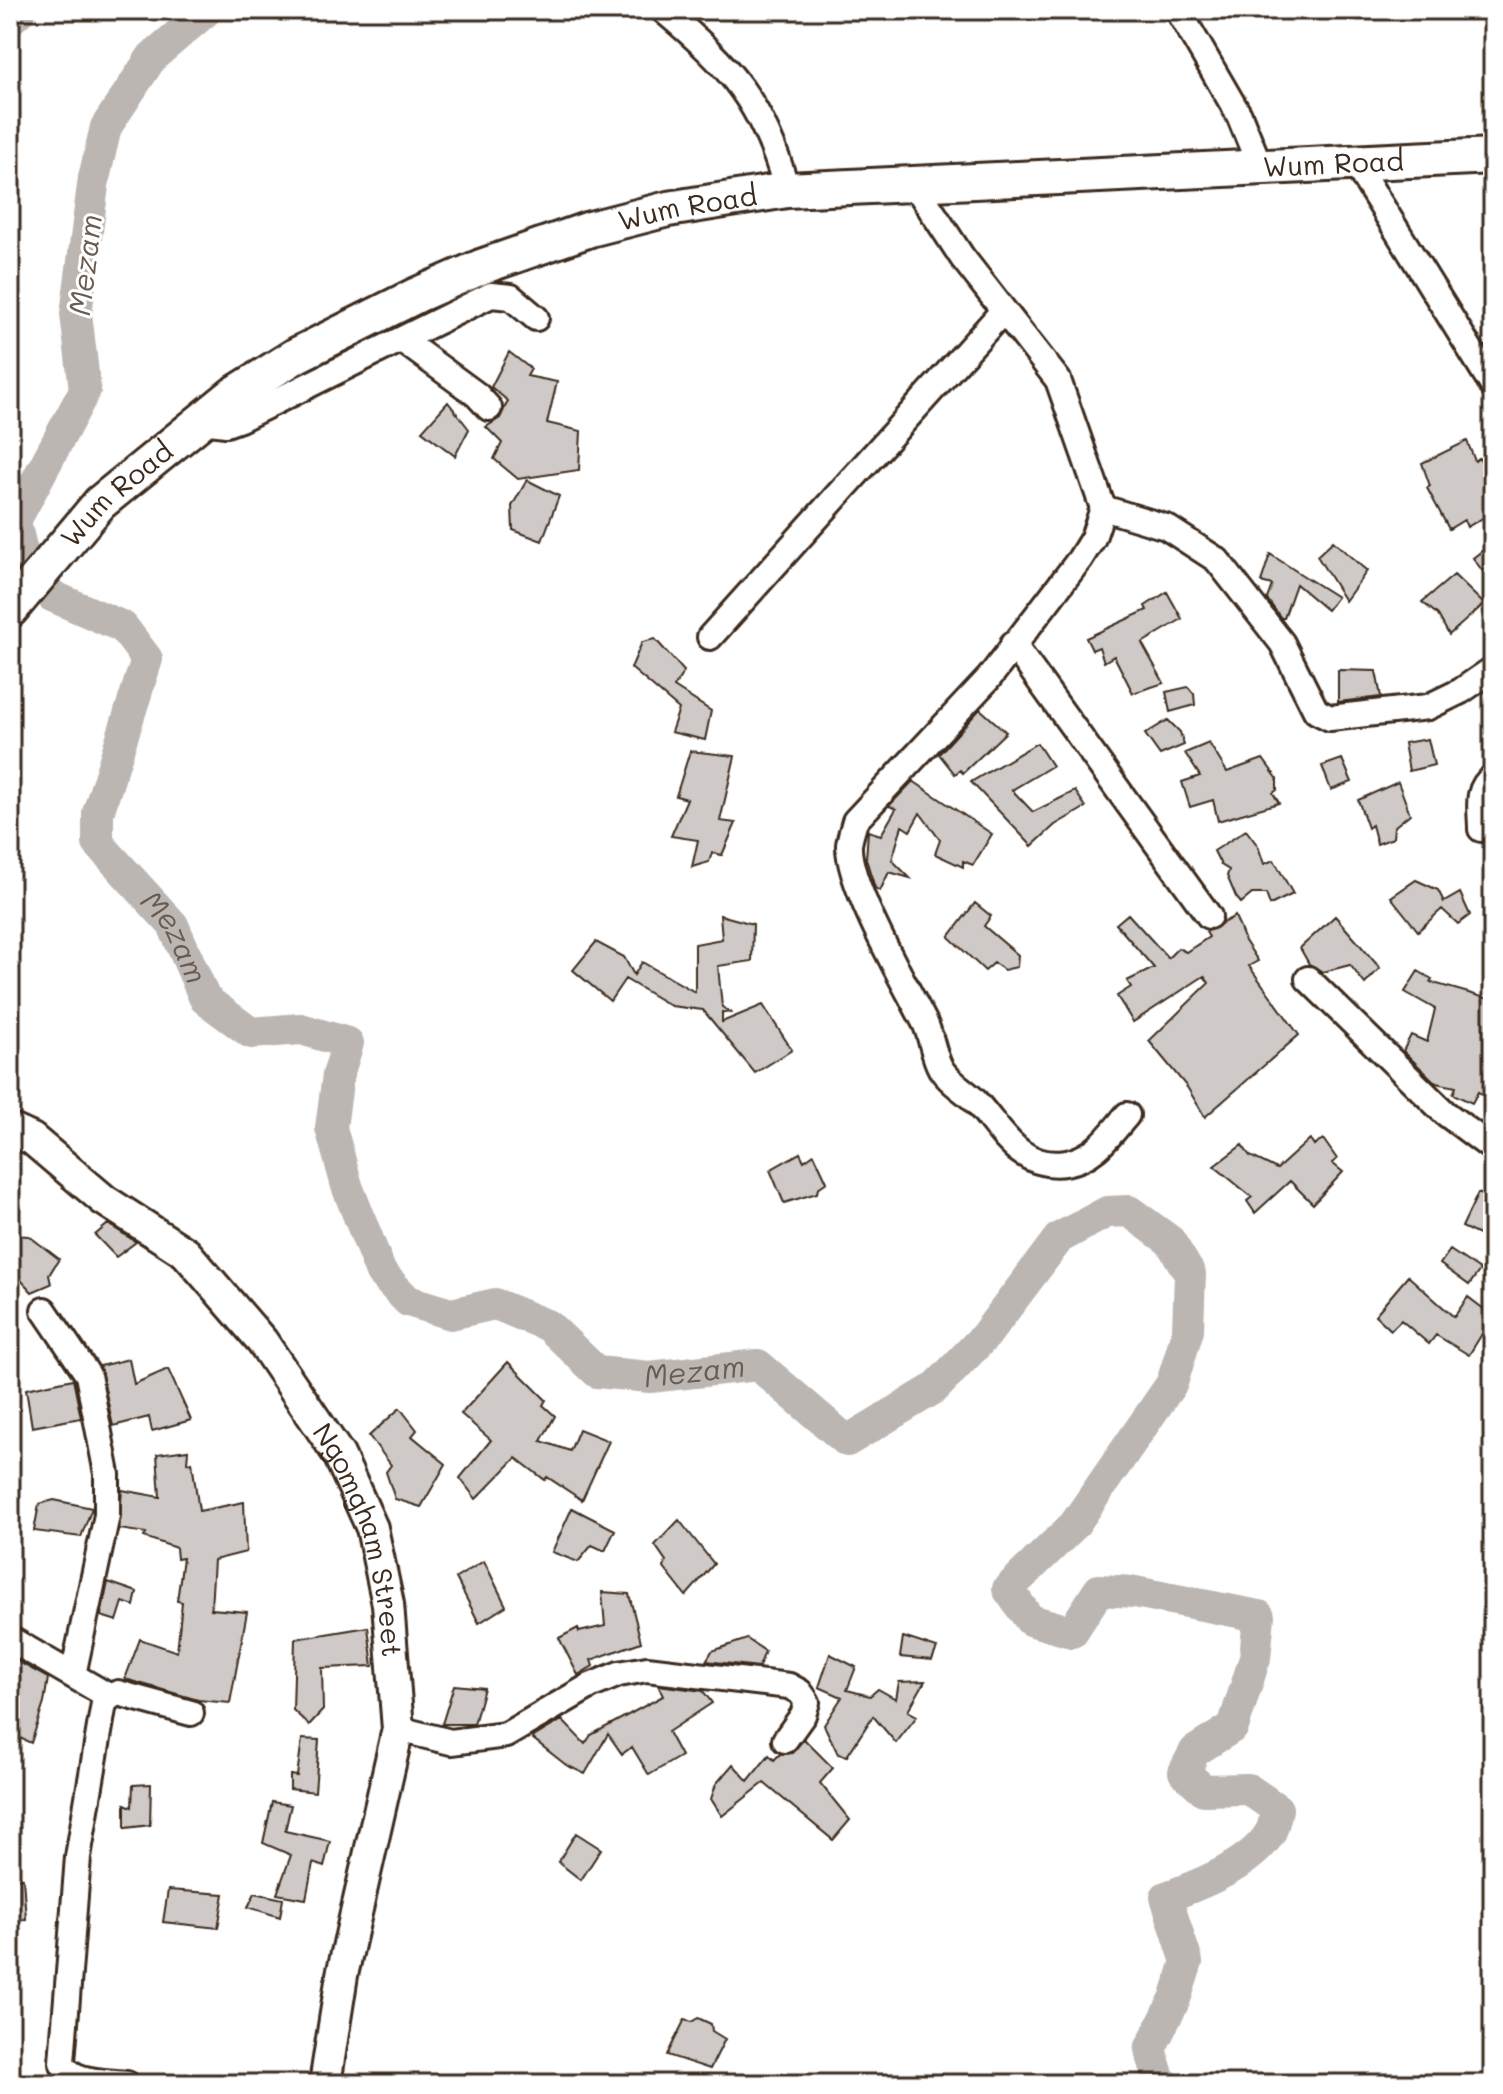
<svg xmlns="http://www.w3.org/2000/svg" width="1503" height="2094" viewBox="0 0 1503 2094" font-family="Mali,sans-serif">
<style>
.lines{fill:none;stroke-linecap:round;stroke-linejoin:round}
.river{stroke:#bcb6b3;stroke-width:32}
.building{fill:#cfcac7;stroke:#3b2a1e;stroke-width:2}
.minor-casing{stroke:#3b2a1e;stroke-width:30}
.major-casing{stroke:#3b2a1e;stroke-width:36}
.highway-casing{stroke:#3b2a1e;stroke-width:40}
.minor{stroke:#fff;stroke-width:24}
.major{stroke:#fff;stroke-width:30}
.highway{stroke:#fff;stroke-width:34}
.labels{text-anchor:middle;stroke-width:6;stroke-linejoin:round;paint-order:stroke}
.street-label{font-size:28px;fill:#3b2a1e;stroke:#fff}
.water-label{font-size:30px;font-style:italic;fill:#685b52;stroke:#fff}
</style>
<rect width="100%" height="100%" fill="#fff"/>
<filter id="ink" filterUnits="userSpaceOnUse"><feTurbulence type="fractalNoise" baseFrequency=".0125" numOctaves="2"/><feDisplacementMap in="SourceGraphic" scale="16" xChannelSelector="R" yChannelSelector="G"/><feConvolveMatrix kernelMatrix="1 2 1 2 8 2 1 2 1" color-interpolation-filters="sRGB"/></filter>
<g filter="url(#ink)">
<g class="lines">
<g class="river">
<path id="s1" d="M 207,10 L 152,57 L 106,127 L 94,178 L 76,314 L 85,390 L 15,521 L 24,561 L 52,596 L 123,627 L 147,659 L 98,813 L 98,843 L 173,925 L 205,999 L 251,1033 L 301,1029 L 348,1043 L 338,1075 L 331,1128 L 347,1186 L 381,1273 L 408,1301 L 451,1314 L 495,1304 L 549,1326 L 597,1372 L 650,1377 L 758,1365 L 847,1441 L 935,1388 L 985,1336 L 1059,1238 L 1107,1212 L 1129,1211 L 1170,1241 L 1190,1274 L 1188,1330 L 1172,1383 L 1074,1525 L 1008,1589 L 1030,1620 L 1072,1632 L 1099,1590 L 1135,1592 L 1259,1616 L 1255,1658 L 1233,1727 L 1195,1751 L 1184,1772 L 1204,1790 L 1248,1789 L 1277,1809 C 1275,1817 1274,1826 1270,1833 C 1251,1865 1199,1885 1166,1897 L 1187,1962 L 1175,1999 L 1150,2049 L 1159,2078 L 1165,2084"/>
<path d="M 10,20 L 21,10"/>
</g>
</g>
<path class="building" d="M 509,352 L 531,369 L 527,376 L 557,382 L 547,423 L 581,431 L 579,470 L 518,479 L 494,459 L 502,443 L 486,427 L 500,418 L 508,401 L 491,387 Z
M 448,402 L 469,429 L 455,456 L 422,431 Z
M 1467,441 L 1475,461 L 1479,458 L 1493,482 L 1493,512 L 1467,527 L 1464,520 L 1449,529 L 1427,488 L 1430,486 L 1422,463 Z
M 527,480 L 559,496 L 542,541 L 513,530 L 512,506 Z
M 1333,541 L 1367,571 L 1345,601 L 1317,556 Z
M 1493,542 L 1493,585 L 1473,558 Z
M 1270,554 L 1299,573 L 1337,597 L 1327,610 L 1296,584 L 1284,618 L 1281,618 L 1267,599 L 1272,585 L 1261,582 Z
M 1454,575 L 1484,604 L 1449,635 L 1438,615 L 1422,602 Z
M 1167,592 L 1182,619 L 1142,643 L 1164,683 L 1133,693 L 1114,656 L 1104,662 L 1099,647 L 1092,650 L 1086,638 L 1147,610 L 1145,606 Z
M 655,639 L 684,671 L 674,687 L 711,711 L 705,740 L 671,732 L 679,709 L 631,668 L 642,642 Z
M 1338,670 L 1376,671 L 1381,697 L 1338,702 Z
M 1188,687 L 1194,694 L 1195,705 L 1170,712 L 1166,692 Z
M 980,709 L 1006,732 L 963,773 L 960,770 L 955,774 L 939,754 Z
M 1168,720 L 1180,732 L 1184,745 L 1160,755 L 1145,734 Z
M 1428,739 L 1434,765 L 1409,771 L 1404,743 Z
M 1037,743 L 1052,766 L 1012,790 L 1033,812 L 1075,791 L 1086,807 L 1055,825 L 1032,846 L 971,782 Z
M 1209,743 L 1227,772 L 1263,759 L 1277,778 L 1277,790 L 1273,793 L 1279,803 L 1218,821 L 1213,800 L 1190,807 L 1182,782 L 1200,776 L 1185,753 Z
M 690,751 L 735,756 L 720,821 L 736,823 L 722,855 L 712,853 L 709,862 L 692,867 L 698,840 L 671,836 L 687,799 L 676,796 Z
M 1342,759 L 1352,782 L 1331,790 L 1322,766 Z
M 913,781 L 992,834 L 973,865 L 963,861 L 963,867 L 935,854 L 940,840 L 920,813 L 910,831 L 902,826 L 892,860 L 910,878 L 889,872 L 880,891 L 875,888 L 866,859 L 868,831 L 881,835 L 896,809 L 889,806 Z
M 1398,782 L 1410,814 L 1394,827 L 1393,838 L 1377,844 L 1372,825 L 1368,828 L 1358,800 Z
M 1246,830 L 1258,846 L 1264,864 L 1274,860 L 1293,894 L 1270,905 L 1266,894 L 1252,894 L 1241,903 L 1236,897 L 1227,876 L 1229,870 L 1221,865 L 1214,851 Z
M 1416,880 L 1438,890 L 1444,902 L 1460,893 L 1470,915 L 1458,924 L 1442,909 L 1418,931 L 1391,897 Z
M 975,903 L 991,916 L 984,926 L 1018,955 L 1017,967 L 1004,970 L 994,963 L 985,971 L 949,937 Z
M 1128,914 L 1168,958 L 1178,948 L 1186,952 L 1209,937 L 1206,932 L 1235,916 L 1245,941 L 1258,961 L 1249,966 L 1299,1035 L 1205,1117 L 1187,1087 L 1149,1041 L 1209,983 L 1204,976 L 1133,1022 L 1117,996 L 1131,987 L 1127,981 L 1154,968 L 1116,924 Z
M 720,915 L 753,924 L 752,961 L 718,966 L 722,1007 L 732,1013 L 722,1012 L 722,1022 L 763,1005 L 792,1050 L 755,1073 L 703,1010 L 671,1006 L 625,979 L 610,1001 L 573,970 L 596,942 L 624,957 L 634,975 L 642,962 L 695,992 L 695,944 L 722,939 Z
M 1335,916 L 1380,968 L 1365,984 L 1350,965 L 1323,972 L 1309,964 L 1300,948 Z
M 1418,971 L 1432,979 L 1430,982 L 1493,1000 L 1493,1101 L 1478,1092 L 1472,1103 L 1453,1094 L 1456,1087 L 1436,1083 L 1403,1051 L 1411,1035 L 1427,1042 L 1435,1009 L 1405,992 Z
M 1310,1139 L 1314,1145 L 1323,1139 L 1337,1159 L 1332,1163 L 1343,1172 L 1313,1204 L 1290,1181 L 1255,1213 L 1247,1201 L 1252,1197 L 1214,1166 L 1242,1145 L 1250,1156 L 1277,1169 Z
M 800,1153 L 804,1161 L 814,1154 L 827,1182 L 818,1188 L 817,1193 L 784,1203 L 770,1170 Z
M 1478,1193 L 1493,1200 L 1493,1227 L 1487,1239 L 1462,1227 Z
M 108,1224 L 136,1242 L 116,1257 L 95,1235 Z
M 10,1235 L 29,1236 L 59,1259 L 49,1275 L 51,1284 L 32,1292 L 10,1268 Z
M 1450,1250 L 1480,1270 L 1469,1285 L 1440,1264 Z
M 1408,1276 L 1454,1317 L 1468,1297 L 1493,1316 L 1469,1355 L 1436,1335 L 1429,1344 L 1401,1320 L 1391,1330 L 1375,1315 Z
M 129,1359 L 134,1384 L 168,1369 L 191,1420 L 152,1431 L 149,1417 L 113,1426 L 100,1366 Z
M 508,1362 L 546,1400 L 543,1405 L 555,1416 L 541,1441 L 570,1451 L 579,1429 L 609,1441 L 582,1500 L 547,1477 L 545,1480 L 516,1458 L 476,1499 L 460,1478 L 491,1440 L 461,1414 Z
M 73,1379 L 81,1418 L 32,1427 L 26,1389 Z
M 400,1408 L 417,1430 L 412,1436 L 446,1464 L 421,1507 L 395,1499 L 386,1472 L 391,1465 L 369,1436 Z
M 188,1450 L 187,1463 L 192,1462 L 199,1511 L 244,1502 L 246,1552 L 214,1560 L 211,1609 L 247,1612 L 230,1703 L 198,1700 L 125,1679 L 140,1639 L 177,1652 L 182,1602 L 177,1601 L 183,1558 L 177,1559 L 176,1548 L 144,1537 L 146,1533 L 119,1529 L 122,1490 L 160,1497 L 157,1454 Z
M 54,1500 L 92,1508 L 81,1537 L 34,1531 L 39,1504 Z
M 572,1508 L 615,1530 L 605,1551 L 592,1545 L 578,1562 L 552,1552 Z
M 679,1520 L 714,1564 L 686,1596 L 664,1568 L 666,1561 L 655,1545 Z
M 484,1561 L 506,1606 L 479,1623 L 456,1578 Z
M 108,1582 L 137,1592 L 134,1606 L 123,1602 L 117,1621 L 101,1616 Z
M 602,1592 L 629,1594 L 641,1642 L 591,1660 L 593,1666 L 578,1675 L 559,1638 L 578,1628 L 579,1632 L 605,1626 Z
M 368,1627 L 373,1666 L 322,1668 L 323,1710 L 309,1725 L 293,1710 L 295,1639 Z
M 903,1637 L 937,1648 L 932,1660 L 900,1657 Z
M 747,1639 L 765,1651 L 759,1667 L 706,1661 L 712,1651 Z
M 830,1654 L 856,1667 L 847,1690 L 870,1696 L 878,1689 L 896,1699 L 899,1682 L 925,1681 L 908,1711 L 917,1716 L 896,1743 L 873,1716 L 847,1756 L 838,1754 L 824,1725 L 842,1697 L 819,1687 Z
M 10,1657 L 48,1678 L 44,1703 L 31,1743 L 10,1734 L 19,1710 L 10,1707 Z
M 454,1685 L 484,1688 L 474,1724 L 442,1724 Z
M 658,1685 L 703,1691 L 712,1703 L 668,1732 L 681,1756 L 649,1775 L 632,1747 L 622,1754 L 608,1734 L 585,1774 L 566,1765 L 532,1738 L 562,1720 L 585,1744 L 591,1735 L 663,1696 Z
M 302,1739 L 319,1740 L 315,1792 L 290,1789 L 290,1775 L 297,1776 Z
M 804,1739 L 833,1768 L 820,1783 L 850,1820 L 833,1840 L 764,1783 L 722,1816 L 711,1799 L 716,1784 L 733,1764 L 748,1781 L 769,1755 L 774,1760 L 780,1754 L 792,1753 Z
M 151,1784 L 150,1825 L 125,1828 L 125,1804 L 132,1807 L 133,1785 Z
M 272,1802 L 291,1805 L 285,1831 L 330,1841 L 324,1867 L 313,1863 L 306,1899 L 277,1894 L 291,1855 L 263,1843 Z
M 576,1833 L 601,1849 L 581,1880 L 558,1862 Z
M 23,1878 L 26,1919 L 10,1920 L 10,1879 Z
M 168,1890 L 224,1894 L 218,1928 L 163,1922 Z
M 255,1893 L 283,1899 L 280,1917 L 248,1907 Z
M 698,2018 L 711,2024 L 712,2031 L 725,2039 L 710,2069 L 667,2055 L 685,2019 L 691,2022 Z"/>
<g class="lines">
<g class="minor-casing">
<path id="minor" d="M 663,10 C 731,67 763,103 787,190
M 1178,10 L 1239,115 L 1261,169
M 1355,163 L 1493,386
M 913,182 L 962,257 L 1058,380 L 1103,508 L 1093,538 L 1080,559 L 989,678 L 855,821 C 853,829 850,837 849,845 C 847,884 906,986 925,1023 C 932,1038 933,1055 941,1069 C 951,1084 965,1090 976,1102 C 1002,1131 1020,1170 1066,1163 C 1095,1158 1109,1136 1127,1115
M 402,340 L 477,395 L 489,408
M 201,421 L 226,424 L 240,419 L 491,295 L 511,297 L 536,318
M 1103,508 L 1166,527 L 1217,560 L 1282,643 L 1316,711 L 1330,718 L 1428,707 L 1461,691 L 1493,669
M 710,637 L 1003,311
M 1013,644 L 1209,916
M 1481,829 C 1481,810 1475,789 1493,777
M 1308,979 L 1445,1113 L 1493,1149
M 44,1310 L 88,1375 L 107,1474 L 107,1515 L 73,1675
M 10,1639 L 110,1697 L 118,1693 L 191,1713
M 110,1697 L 104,1703 L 78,1857 L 62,2062 C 71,2084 106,2081 127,2084
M 398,1729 L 451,1742 L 506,1735 L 590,1686 L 619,1674 L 647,1669 L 789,1686 L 800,1692 L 807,1702 L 803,1715 L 785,1740"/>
</g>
<g class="major-casing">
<g id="major">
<path id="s2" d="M 10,1129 L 32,1139 L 104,1200 L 186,1253 L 262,1341 L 339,1455 L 372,1528 L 388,1604 L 398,1729 L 342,1975 L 325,2084"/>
</g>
</g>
<g class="highway-casing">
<g id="highway">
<path id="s3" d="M 10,610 L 100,503 L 233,395 L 297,355 L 417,295 L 481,267 L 590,229 L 668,209 L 787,190 L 1493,156"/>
</g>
</g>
<use href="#minor" class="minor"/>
<use href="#major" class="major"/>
<use href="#highway" class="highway"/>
</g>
</g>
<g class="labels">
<g class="street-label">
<text dy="10" stroke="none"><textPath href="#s3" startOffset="1454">Wum Road</textPath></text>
<text dy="10" stroke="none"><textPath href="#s3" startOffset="806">Wum Road</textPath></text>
<text dy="10" stroke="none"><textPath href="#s3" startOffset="158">Wum Road</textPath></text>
<text dy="10" stroke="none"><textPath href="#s2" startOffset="558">Ngomgham Street</textPath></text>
</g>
<g class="water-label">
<text transform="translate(86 265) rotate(-83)" y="10">Mezam</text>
<text dy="10" stroke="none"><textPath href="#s1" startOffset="1088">Mezam</textPath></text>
<text dy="10" stroke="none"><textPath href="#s1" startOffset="1906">Mezam</textPath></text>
</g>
</g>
<rect width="1503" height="2094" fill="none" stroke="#fff" stroke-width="40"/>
<rect x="20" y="20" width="1463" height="2054" fill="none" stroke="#3b2a1e" stroke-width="3" filter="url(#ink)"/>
</svg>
